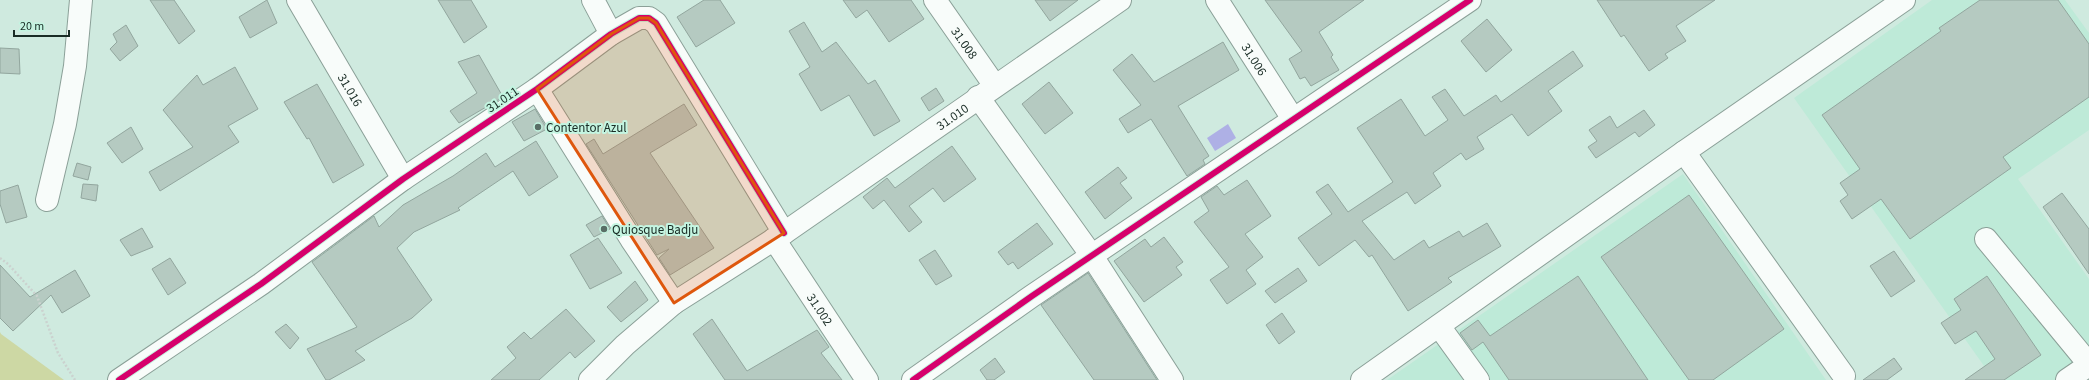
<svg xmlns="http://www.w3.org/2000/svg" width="2089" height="380" viewBox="0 0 2089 380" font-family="'Source Sans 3',sans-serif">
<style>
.built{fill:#beead8}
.green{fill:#cdd8a4}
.water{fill:#aeb0e5}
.building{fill:#b5cac1;stroke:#92a69e}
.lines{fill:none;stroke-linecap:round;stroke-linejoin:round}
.minor-casing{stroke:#8ba098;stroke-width:24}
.path{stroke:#cbd2cf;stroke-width:2.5;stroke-dasharray:2 2;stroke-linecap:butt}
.minor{stroke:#f8fcfa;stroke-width:22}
.cycleway-casing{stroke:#c4f5e1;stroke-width:8}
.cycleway{stroke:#d6006c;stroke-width:6}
.marked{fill:#de570d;fill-opacity:0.2;stroke:#de570d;stroke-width:3;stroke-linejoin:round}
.poi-dot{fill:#596e66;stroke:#c4f5e1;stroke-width:1.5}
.labels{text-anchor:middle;stroke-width:4;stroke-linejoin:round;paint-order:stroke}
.street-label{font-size:13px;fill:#192c25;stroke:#c4f5e1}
.poi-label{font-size:13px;fill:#192c25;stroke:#c4f5e1;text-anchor:start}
</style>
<rect width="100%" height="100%" fill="#cfeadf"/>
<path class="built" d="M 1932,0 L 2065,0 L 2089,33 L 2089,130 L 2018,179 L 2089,279 L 2089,358 L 2055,380 L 1994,380 L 1794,98 Z
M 1683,174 L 1826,380 L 1387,380 Z"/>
<path class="green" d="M 0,332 L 1,334 L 64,380 L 0,380 Z"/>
<path class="water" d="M 1228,124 L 1236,138 L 1215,151 L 1207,138 Z"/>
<path class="building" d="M 150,0 L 174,0 L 195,31 L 179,44 Z
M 267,0 L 277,23 L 250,38 L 239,17 Z
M 438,0 L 471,0 L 487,27 L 464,43 Z
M 704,0 L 720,0 L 735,23 L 696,47 L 677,17 Z
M 843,0 L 911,0 L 924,19 L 889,42 L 867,10 L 856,18 Z
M 1035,0 L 1078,0 L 1050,21 Z
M 1265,0 L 1364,0 L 1319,32 L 1333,55 L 1331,57 L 1339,70 L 1311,86 L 1305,77 L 1300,79 L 1289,59 L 1302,51 Z
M 1597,0 L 1715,0 L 1676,26 L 1686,41 L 1665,54 L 1668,58 L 1649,71 L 1624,35 L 1621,37 Z
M 1980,0 L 2058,0 L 2089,44 L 2089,97 L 2003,157 L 2011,168 L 1910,239 L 1881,199 L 1852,219 L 1840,201 L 1848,195 L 1840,183 L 1860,169 L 1822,115 L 1941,31 L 1939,28 Z
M 1487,19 L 1512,50 L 1486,72 L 1461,41 Z
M 804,22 L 822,52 L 836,42 L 868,84 L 875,80 L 900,121 L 874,136 L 849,95 L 821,111 L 799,74 L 810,67 L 789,31 Z
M 126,25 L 138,46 L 120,61 L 110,49 L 117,42 L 113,34 Z
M 1223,42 L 1239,70 L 1178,106 L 1209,156 L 1203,160 L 1205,164 L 1187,176 L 1151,119 L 1128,133 L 1119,119 L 1141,105 L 1113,70 L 1132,54 L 1154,82 Z
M 0,48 L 19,49 L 20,74 L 0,73 Z
M 1573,51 L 1583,66 L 1548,91 L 1562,111 L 1528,136 L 1512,114 L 1477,137 L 1484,149 L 1466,160 L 1461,153 L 1433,173 L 1441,186 L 1415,204 L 1407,192 L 1362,221 L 1394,260 L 1424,240 L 1429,248 L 1459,231 L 1463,237 L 1487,223 L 1501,246 L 1448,278 L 1452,282 L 1408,311 L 1372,255 L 1369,257 L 1355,240 L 1319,266 L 1298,238 L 1332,214 L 1316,192 L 1328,184 L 1348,212 L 1393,182 L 1357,128 L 1401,99 L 1425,136 L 1448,120 L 1432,97 L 1445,89 L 1464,116 L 1496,95 L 1501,102 Z
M 479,55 L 503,97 L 459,123 L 450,111 L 477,93 L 458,62 Z
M 235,67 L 258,109 L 228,126 L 239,142 L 160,191 L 149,172 L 193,147 L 163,110 L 197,75 L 203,85 Z
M 1049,82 L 1073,113 L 1045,134 L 1022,104 Z
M 317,84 L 364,165 L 333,183 L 309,138 L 307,139 L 284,102 Z
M 936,88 L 944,101 L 929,111 L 921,98 Z
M 684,104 L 697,125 L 650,153 L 714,248 L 670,275 L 659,258 L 669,249 L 657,255 L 586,144 L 594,139 L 603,154 Z
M 535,109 L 547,129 L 524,141 L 512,122 Z
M 1644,110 L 1655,125 L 1639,137 L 1635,132 L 1596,158 L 1588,147 L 1597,141 L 1589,130 L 1610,116 L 1617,128 Z
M 131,127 L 143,149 L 122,163 L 107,143 Z
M 536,141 L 558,177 L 529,196 L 513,171 L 458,208 L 460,210 L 414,232 L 397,248 L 432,300 L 412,318 L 355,351 L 365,360 L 329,380 L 326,380 L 307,349 L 357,327 L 312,262 L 374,216 L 379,227 L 403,205 L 453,176 L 486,153 L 495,167 Z
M 952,146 L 976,179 L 944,202 L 933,188 L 909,206 L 922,222 L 909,232 L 884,200 L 873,209 L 863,197 L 887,178 L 895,188 Z
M 77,163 L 91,167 L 88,180 L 73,176 Z
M 1118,167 L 1127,178 L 1120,183 L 1132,198 L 1105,219 L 1085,192 Z
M 1247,180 L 1271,216 L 1245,234 L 1263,257 L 1246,270 L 1256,284 L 1227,304 L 1210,280 L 1229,267 L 1194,222 L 1209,211 L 1201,197 L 1217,186 L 1224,195 Z
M 83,184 L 98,185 L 96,201 L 81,198 Z
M 18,185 L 27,217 L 6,223 L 0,204 L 0,191 Z
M 2062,193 L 2089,229 L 2089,274 L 2043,207 Z
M 1689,195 L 1784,329 L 1713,380 L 1689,380 L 1601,257 Z
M 602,216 L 610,229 L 594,237 L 586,225 Z
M 1037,223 L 1053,244 L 1018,269 L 1013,262 L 1008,265 L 998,252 Z
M 142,228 L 153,247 L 131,256 L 120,240 Z
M 1164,237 L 1183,262 L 1176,267 L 1182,275 L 1144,302 L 1114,261 L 1145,239 L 1151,247 Z
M 598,238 L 622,273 L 590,289 L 570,255 Z
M 935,250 L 952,276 L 936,285 L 919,260 Z
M 1894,251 L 1915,281 L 1891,297 L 1870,266 Z
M 170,258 L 186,283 L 168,295 L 152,269 Z
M 0,265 L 30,297 L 75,270 L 90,296 L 62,313 L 51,295 L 13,331 L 0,318 Z
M 1298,268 L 1307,281 L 1275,303 L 1265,291 Z
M 1088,273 L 1157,380 L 1094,380 L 1041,305 Z
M 1578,276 L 1648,380 L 1509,380 L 1483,342 L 1472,350 L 1460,333 L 1478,320 L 1490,336 Z
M 1987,276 L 2041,355 L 2004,380 L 1965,380 L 1995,359 L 1976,331 L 1955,344 L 1941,323 L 1961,310 L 1954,299 Z
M 635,281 L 648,300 L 621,322 L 607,307 Z
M 566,309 L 595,341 L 575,358 L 570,352 L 539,380 L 491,380 L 516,358 L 507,347 L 524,332 L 531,339 Z
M 1282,313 L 1295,332 L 1279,344 L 1266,325 Z
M 712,319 L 747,371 L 817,330 L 829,347 L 821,353 L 842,380 L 725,380 L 693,334 Z
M 286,324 L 299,338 L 290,349 L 275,332 Z
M 995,358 L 1005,372 L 994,380 L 987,380 L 980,370 Z
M 1894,358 L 1902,369 L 1887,380 L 1863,380 Z"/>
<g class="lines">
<g class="minor-casing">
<g id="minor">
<path id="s1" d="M 298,0 L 403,179"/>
<path d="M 593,0 L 611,34"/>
<path id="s2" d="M 935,0 L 995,86"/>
<path id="s3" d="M 1217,0 L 1293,119"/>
<path d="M 537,89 L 631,239 L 674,303"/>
<path d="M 978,97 L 1092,256 L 1172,380"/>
<path d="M 1684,152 L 1844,376"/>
<path d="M 47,200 L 65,124 L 75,66 L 81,0"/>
<path id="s4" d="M 774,239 L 867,380"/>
<path d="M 1986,239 L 2089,364"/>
<path d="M 1439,326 L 1478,380"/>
<path d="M 119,380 L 261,284 L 403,179 L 537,89 L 611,34 L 639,18 L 649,18 L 656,23 L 784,233"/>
<path id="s5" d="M 590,380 L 625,345 L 674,303 L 784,233 L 1120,0"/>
<path d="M 913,380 L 1032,296 L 1470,0"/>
<path d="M 1362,380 L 1684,152 L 1904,0"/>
<path d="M 2067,380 L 2089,365"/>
</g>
</g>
<path class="path" d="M 0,258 L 8,264 L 37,296 L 58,353 L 75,380"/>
<use href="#minor" class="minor"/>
<g class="cycleway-casing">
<path id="cycleway" d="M 119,380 L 261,284 L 403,179 L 537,89 L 611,34 L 639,18 L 649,18 L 656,23 L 784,233
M 913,380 L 1032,296 L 1470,0"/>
</g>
<use href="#cycleway" class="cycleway"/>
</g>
<path class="marked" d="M 639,18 L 649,18 L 656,23 L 784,233 L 674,303 L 537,89 L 611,34 Z"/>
<g class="poi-dot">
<circle cx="538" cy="127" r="4"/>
<circle cx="604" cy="229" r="4"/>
</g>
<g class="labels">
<g class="street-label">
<text dy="5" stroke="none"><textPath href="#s2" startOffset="52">31.008</textPath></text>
<text dy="5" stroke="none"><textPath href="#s3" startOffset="70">31.006</textPath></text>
<text dy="5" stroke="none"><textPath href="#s1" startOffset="104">31.016</textPath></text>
<text transform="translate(502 99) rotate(-34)" y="5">31.011</text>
<text dy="5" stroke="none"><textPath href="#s5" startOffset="449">31.010</textPath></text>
<text dy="5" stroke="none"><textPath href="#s4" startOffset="84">31.002</textPath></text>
</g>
<g class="poi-label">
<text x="546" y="132">Contentor Azul</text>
<text x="612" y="234">Quiosque Badju</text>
</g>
</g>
<path d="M14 30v6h55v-6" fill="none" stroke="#192c25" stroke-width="2"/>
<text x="20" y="30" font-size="12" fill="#192c25" stroke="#c4f5e1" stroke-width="3" paint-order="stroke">20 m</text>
</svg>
